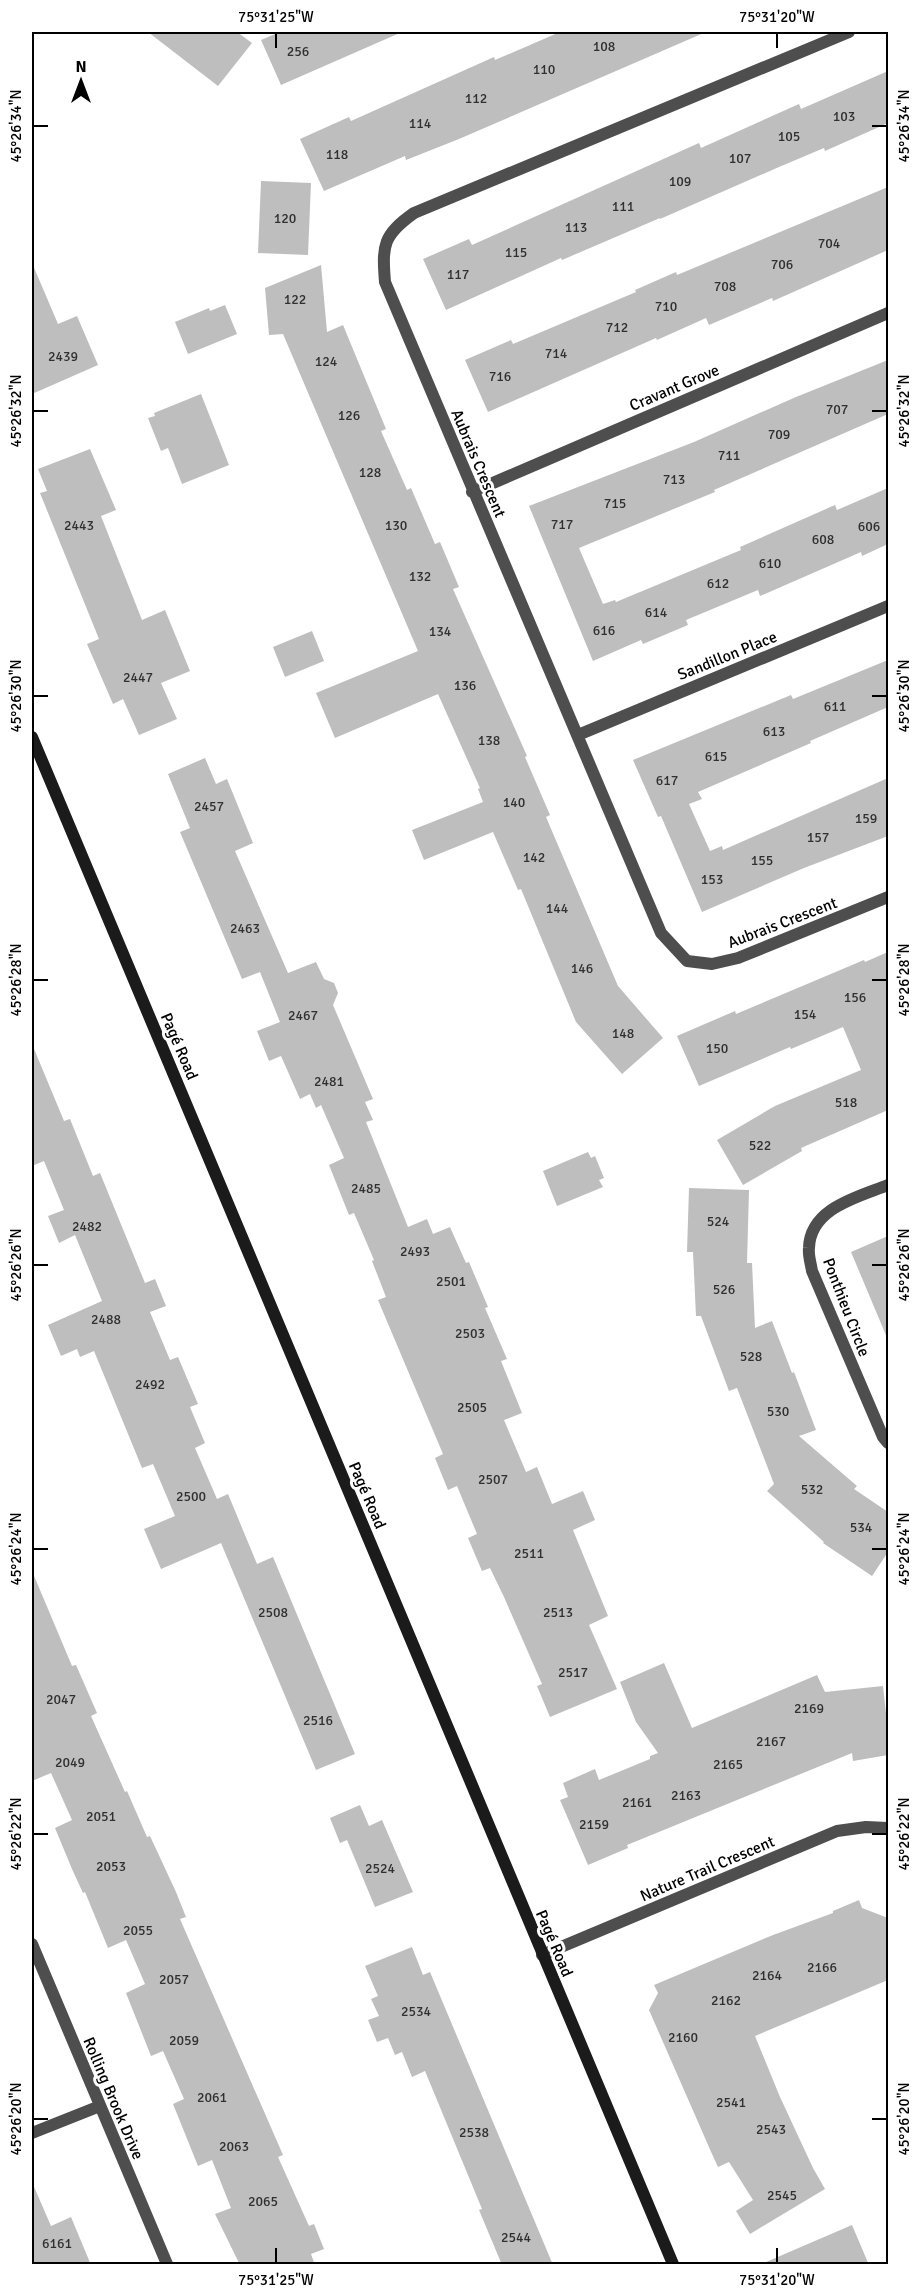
<svg xmlns="http://www.w3.org/2000/svg" width="920" height="2296" viewBox="0 0 920 2296" font-family="Signika,sans-serif">
<style>
.building{fill:#bebebe}
.lines{fill:none;stroke-linecap:round;stroke-linejoin:round}
.street{stroke:#4e4e4e;stroke-width:12}
.secondary{stroke:#1b1b1b;stroke-width:12}
.ticks{fill:none;stroke:#000;stroke-width:2}
.labels{text-anchor:middle;stroke-width:6;stroke-linejoin:round;paint-order:stroke}
.number-label{font-size:14px;fill:#303030}
.street-label{font-size:16px;fill:#000;stroke:#fff}
.neatline{fill:none;stroke:#000;stroke-width:2}
.ticks-label{font-size:15px;text-anchor:middle;fill:#000}
</style>
<rect width="100%" height="100%" fill="#fff"/>
<path class="building" d="M 148,32 L 237,32 L 252,43 L 218,86 Z
M 280,32 L 402,32 L 281,85 L 261,40 Z
M 560,32 L 706,32 L 459,139 L 406,160 L 405,156 L 324,191 L 300,139 L 349,117 L 351,121 L 494,57 L 495,60 Z
M 888,71 L 888,123 L 825,151 L 824,148 L 779,167 L 660,219 L 660,218 L 562,260 L 561,258 L 446,310 L 423,259 L 469,239 L 472,245 L 699,143 L 701,148 L 799,104 L 801,109 Z
M 261,181 L 311,183 L 308,255 L 258,253 Z
M 888,187 L 888,250 L 773,301 L 772,298 L 709,325 L 706,318 L 657,340 L 656,338 L 488,412 L 465,360 L 511,340 L 513,344 L 636,292 L 635,290 L 676,272 L 677,275 Z
M 32,263 L 58,324 L 77,316 L 98,365 L 32,394 Z
M 321,265 L 327,332 L 343,325 L 386,429 L 381,431 L 407,490 L 411,488 L 435,544 L 440,542 L 459,587 L 453,589 L 527,756 L 525,757 L 550,815 L 546,817 L 618,986 L 663,1038 L 622,1074 L 576,1022 L 521,889 L 518,890 L 493,832 L 424,860 L 412,830 L 483,802 L 478,789 L 480,788 L 438,694 L 335,738 L 316,693 L 418,651 L 283,334 L 269,335 L 265,288 Z
M 225,305 L 237,334 L 188,354 L 175,322 L 209,308 L 210,311 Z
M 888,360 L 888,414 L 714,490 L 715,492 L 579,548 L 603,604 L 615,600 L 616,602 L 741,550 L 740,547 L 835,505 L 837,510 L 888,488 L 888,544 L 862,556 L 861,552 L 760,596 L 758,590 L 686,620 L 688,625 L 643,644 L 641,640 L 593,661 L 529,506 L 694,442 L 796,397 Z
M 201,394 L 229,465 L 182,484 L 168,448 L 161,451 L 148,418 L 155,416 L 154,413 Z
M 90,449 L 116,510 L 101,516 L 142,620 L 165,610 L 190,671 L 161,683 L 177,719 L 139,735 L 123,699 L 113,704 L 87,644 L 99,639 L 40,493 L 47,491 L 38,469 Z
M 312,631 L 324,661 L 285,677 L 273,647 Z
M 888,660 L 888,707 L 810,741 L 811,743 L 698,792 L 702,799 L 689,804 L 710,851 L 722,846 L 723,850 L 888,778 L 888,836 L 804,868 L 702,912 L 661,816 L 658,817 L 633,760 L 791,695 L 793,699 Z
M 205,758 L 216,784 L 227,779 L 253,843 L 235,851 L 288,973 L 316,962 L 324,979 L 334,983 L 338,993 L 333,1005 L 373,1099 L 365,1102 L 373,1120 L 366,1122 L 408,1227 L 427,1219 L 433,1234 L 450,1227 L 466,1263 L 469,1262 L 488,1307 L 485,1308 L 507,1359 L 501,1361 L 522,1413 L 504,1420 L 526,1472 L 537,1467 L 552,1504 L 583,1491 L 595,1520 L 573,1530 L 608,1616 L 589,1625 L 617,1689 L 550,1717 L 537,1686 L 542,1684 L 504,1597 L 490,1568 L 482,1571 L 468,1538 L 477,1534 L 457,1486 L 448,1490 L 435,1458 L 443,1454 L 378,1300 L 386,1297 L 372,1261 L 374,1260 L 354,1213 L 349,1215 L 329,1165 L 344,1158 L 321,1105 L 316,1108 L 310,1094 L 300,1099 L 281,1056 L 269,1061 L 257,1031 L 280,1022 L 260,972 L 242,979 L 180,832 L 190,828 L 168,774 Z
M 888,952 L 888,1110 L 801,1148 L 802,1151 L 743,1185 L 717,1140 L 775,1106 L 861,1070 L 843,1027 L 791,1049 L 790,1047 L 699,1086 L 677,1036 L 735,1011 L 736,1014 L 864,960 L 865,962 Z
M 32,1044 L 64,1121 L 70,1119 L 93,1176 L 100,1173 L 145,1283 L 155,1279 L 166,1306 L 150,1312 L 170,1360 L 178,1357 L 198,1404 L 190,1407 L 205,1443 L 195,1448 L 217,1499 L 228,1494 L 257,1564 L 273,1557 L 355,1754 L 316,1770 L 221,1543 L 161,1569 L 144,1529 L 175,1516 L 153,1464 L 142,1468 L 94,1351 L 80,1357 L 77,1349 L 61,1356 L 48,1325 L 102,1301 L 75,1235 L 59,1243 L 48,1216 L 64,1210 L 44,1161 L 32,1166 Z
M 588,1152 L 591,1158 L 595,1156 L 604,1178 L 599,1180 L 603,1187 L 557,1206 L 543,1171 Z
M 689,1188 L 749,1190 L 747,1263 L 752,1263 L 755,1328 L 772,1321 L 792,1373 L 794,1372 L 816,1430 L 799,1436 L 857,1486 L 854,1489 L 888,1512 L 888,1552 L 872,1576 L 823,1543 L 824,1542 L 767,1491 L 774,1484 L 737,1388 L 729,1391 L 701,1316 L 696,1316 L 693,1252 L 687,1252 Z
M 888,1236 L 888,1340 L 851,1252 Z
M 32,1571 L 72,1666 L 76,1665 L 97,1713 L 91,1716 L 125,1792 L 127,1791 L 147,1837 L 150,1836 L 176,1892 L 186,1917 L 180,1919 L 283,2155 L 278,2157 L 309,2226 L 314,2224 L 324,2249 L 311,2254 L 315,2265 L 240,2265 L 215,2214 L 231,2208 L 212,2160 L 198,2166 L 173,2104 L 184,2099 L 163,2051 L 151,2056 L 126,1993 L 145,1984 L 126,1940 L 108,1948 L 85,1892 L 83,1893 L 72,1869 L 55,1828 L 72,1820 L 51,1773 L 32,1781 Z
M 664,1663 L 692,1728 L 817,1675 L 825,1692 L 883,1686 L 888,1732 L 888,1755 L 853,1761 L 852,1753 L 627,1845 L 628,1848 L 588,1865 L 560,1800 L 568,1797 L 563,1783 L 595,1769 L 599,1780 L 650,1759 L 650,1756 L 658,1753 L 636,1722 L 620,1682 Z
M 360,1805 L 369,1826 L 382,1820 L 413,1892 L 375,1907 L 347,1840 L 340,1843 L 330,1818 Z
M 859,1900 L 862,1908 L 888,1918 L 888,1980 L 755,2036 L 780,2097 L 813,2168 L 825,2189 L 750,2234 L 736,2211 L 753,2200 L 729,2162 L 718,2167 L 712,2154 L 649,2010 L 658,1993 L 654,1985 L 773,1935 L 833,1913 L 833,1911 Z
M 412,1947 L 423,1975 L 430,1972 L 553,2265 L 502,2265 L 479,2210 L 482,2209 L 425,2071 L 412,2077 L 402,2052 L 395,2055 L 388,2038 L 377,2042 L 368,2020 L 379,2016 L 371,1999 L 378,1996 L 365,1966 Z
M 32,2182 L 51,2226 L 71,2217 L 91,2265 L 32,2265 Z
M 852,2225 L 869,2265 L 759,2265 Z"/>
<g class="lines">
<path class="street" d="M 849,32 L 414,213 C 383,235 382,245 385,282 L 661,933 L 687,961 L 712,964 L 738,958 L 888,897
M 472,492 L 888,313
M 578,735 L 888,606
M 888,1185 C 858,1197 810,1208 809,1248 C 808,1255 811,1264 812,1271 L 883,1437 L 888,1443
M 32,1944 L 167,2264
M 542,1955 L 837,1831 L 866,1827 L 888,1828
M 32,2133 L 100,2106"/>
<path class="secondary" d="M 32,737 L 673,2264"/>
</g>
<path class="ticks" d="M 276,33 L 276,48M 777,33 L 777,48M 33,126 L 48,126M 872,126 L 887,126M 33,411 L 48,411M 872,411 L 887,411M 33,696 L 48,696M 872,696 L 887,696M 33,980 L 48,980M 872,980 L 887,980M 33,1265 L 48,1265M 872,1265 L 887,1265M 33,1549 L 48,1549M 872,1549 L 887,1549M 33,1834 L 48,1834M 872,1834 L 887,1834M 33,2119 L 48,2119M 872,2119 L 887,2119M 276,2248 L 276,2263M 777,2248 L 777,2263"/>
<g class="labels">
<g class="number-label">
<text x="604" y="51">108</text>
<text x="298" y="56">256</text>
<text x="544" y="74">110</text>
<text x="476" y="103">112</text>
<text x="844" y="121">103</text>
<text x="420" y="128">114</text>
<text x="789" y="141">105</text>
<text x="337" y="159">118</text>
<text x="740" y="163">107</text>
<text x="680" y="186">109</text>
<text x="623" y="211">111</text>
<text x="285" y="223">120</text>
<text x="576" y="232">113</text>
<text x="829" y="248">704</text>
<text x="516" y="257">115</text>
<text x="782" y="269">706</text>
<text x="458" y="279">117</text>
<text x="725" y="291">708</text>
<text x="295" y="304">122</text>
<text x="666" y="311">710</text>
<text x="617" y="332">712</text>
<text x="556" y="358">714</text>
<text x="63" y="361">2439</text>
<text x="326" y="366">124</text>
<text x="500" y="381">716</text>
<text x="837" y="414">707</text>
<text x="349" y="420">126</text>
<text x="779" y="439">709</text>
<text x="729" y="460">711</text>
<text x="370" y="477">128</text>
<text x="674" y="484">713</text>
<text x="615" y="508">715</text>
<text x="562" y="529">717</text>
<text x="79" y="530">2443</text>
<text x="396" y="530">130</text>
<text x="869" y="531">606</text>
<text x="823" y="544">608</text>
<text x="770" y="568">610</text>
<text x="420" y="581">132</text>
<text x="718" y="588">612</text>
<text x="656" y="617">614</text>
<text x="604" y="635">616</text>
<text x="440" y="636">134</text>
<text x="138" y="682">2447</text>
<text x="465" y="690">136</text>
<text x="835" y="711">611</text>
<text x="774" y="736">613</text>
<text x="489" y="745">138</text>
<text x="716" y="761">615</text>
<text x="667" y="785">617</text>
<text x="514" y="807">140</text>
<text x="209" y="811">2457</text>
<text x="866" y="823">159</text>
<text x="818" y="842">157</text>
<text x="534" y="862">142</text>
<text x="762" y="865">155</text>
<text x="712" y="884">153</text>
<text x="557" y="913">144</text>
<text x="245" y="933">2463</text>
<text x="582" y="973">146</text>
<text x="855" y="1002">156</text>
<text x="805" y="1019">154</text>
<text x="303" y="1020">2467</text>
<text x="623" y="1038">148</text>
<text x="717" y="1053">150</text>
<text x="329" y="1086">2481</text>
<text x="846" y="1107">518</text>
<text x="760" y="1150">522</text>
<text x="366" y="1193">2485</text>
<text x="718" y="1226">524</text>
<text x="87" y="1231">2482</text>
<text x="415" y="1256">2493</text>
<text x="451" y="1286">2501</text>
<text x="724" y="1294">526</text>
<text x="106" y="1324">2488</text>
<text x="470" y="1338">2503</text>
<text x="751" y="1361">528</text>
<text x="150" y="1389">2492</text>
<text x="472" y="1412">2505</text>
<text x="778" y="1416">530</text>
<text x="493" y="1484">2507</text>
<text x="812" y="1494">532</text>
<text x="191" y="1501">2500</text>
<text x="861" y="1532">534</text>
<text x="529" y="1558">2511</text>
<text x="273" y="1617">2508</text>
<text x="558" y="1617">2513</text>
<text x="573" y="1677">2517</text>
<text x="61" y="1704">2047</text>
<text x="809" y="1713">2169</text>
<text x="318" y="1725">2516</text>
<text x="771" y="1746">2167</text>
<text x="70" y="1767">2049</text>
<text x="728" y="1769">2165</text>
<text x="686" y="1800">2163</text>
<text x="637" y="1807">2161</text>
<text x="101" y="1821">2051</text>
<text x="594" y="1829">2159</text>
<text x="111" y="1871">2053</text>
<text x="380" y="1873">2524</text>
<text x="138" y="1935">2055</text>
<text x="822" y="1972">2166</text>
<text x="767" y="1980">2164</text>
<text x="174" y="1984">2057</text>
<text x="726" y="2005">2162</text>
<text x="416" y="2016">2534</text>
<text x="683" y="2042">2160</text>
<text x="184" y="2045">2059</text>
<text x="212" y="2102">2061</text>
<text x="731" y="2107">2541</text>
<text x="771" y="2134">2543</text>
<text x="474" y="2137">2538</text>
<text x="234" y="2151">2063</text>
<text x="782" y="2200">2545</text>
<text x="263" y="2206">2065</text>
<text x="516" y="2242">2544</text>
<text x="57" y="2248">6161</text>
</g>
<g class="street-label">
<text transform="translate(674 387) rotate(-23)" y="6">Cravant Grove</text>
<text transform="translate(479 463) rotate(67)" y="6">Aubrais Crescent</text>
<text transform="translate(727 655) rotate(-22)" y="6">Sandillon Place</text>
<text transform="translate(782 922) rotate(-21)" y="6">Aubrais Crescent</text>
<text transform="translate(180 1046) rotate(67)" y="6">Pagé Road</text>
<text transform="translate(847 1307) rotate(69)" y="6">Ponthieu Circle</text>
<text transform="translate(368 1495) rotate(67)" y="6">Pagé Road</text>
<text transform="translate(707 1868) rotate(-23)" y="6">Nature Trail Crescent</text>
<text transform="translate(555 1943) rotate(67)" y="6">Pagé Road</text>
<text transform="translate(114 2098) rotate(67)" y="6">Rolling Brook Drive</text>
</g>
</g>
<rect width="920" height="2296" fill="none" stroke="#ffffff" stroke-width="66"/>
<g transform="translate(81 81)" stroke="#ffffff" stroke-width="4.5" paint-order="stroke">
<path d="M0-4.5L10 22L0 15L-10 22Z" fill="#000000"/>
<text y="-9" font-size="16" font-weight="bold" text-anchor="middle" fill="#000000">N</text>
</g>
<rect x="33" y="33" width="854" height="2230" class="neatline"/>
<g class="ticks-label">
<text x="276" y="22">75°31'25"W</text>
<text x="777" y="22">75°31'20"W</text>
<text transform="translate(16 126) rotate(-90)" y="5">45°26'34"N</text>
<text transform="translate(904 126) rotate(-90)" y="5">45°26'34"N</text>
<text transform="translate(16 411) rotate(-90)" y="5">45°26'32"N</text>
<text transform="translate(904 411) rotate(-90)" y="5">45°26'32"N</text>
<text transform="translate(16 696) rotate(-90)" y="5">45°26'30"N</text>
<text transform="translate(904 696) rotate(-90)" y="5">45°26'30"N</text>
<text transform="translate(16 980) rotate(-90)" y="5">45°26'28"N</text>
<text transform="translate(904 980) rotate(-90)" y="5">45°26'28"N</text>
<text transform="translate(16 1265) rotate(-90)" y="5">45°26'26"N</text>
<text transform="translate(904 1265) rotate(-90)" y="5">45°26'26"N</text>
<text transform="translate(16 1549) rotate(-90)" y="5">45°26'24"N</text>
<text transform="translate(904 1549) rotate(-90)" y="5">45°26'24"N</text>
<text transform="translate(16 1834) rotate(-90)" y="5">45°26'22"N</text>
<text transform="translate(904 1834) rotate(-90)" y="5">45°26'22"N</text>
<text transform="translate(16 2119) rotate(-90)" y="5">45°26'20"N</text>
<text transform="translate(904 2119) rotate(-90)" y="5">45°26'20"N</text>
<text x="276" y="2285">75°31'25"W</text>
<text x="777" y="2285">75°31'20"W</text>
</g>
</svg>
